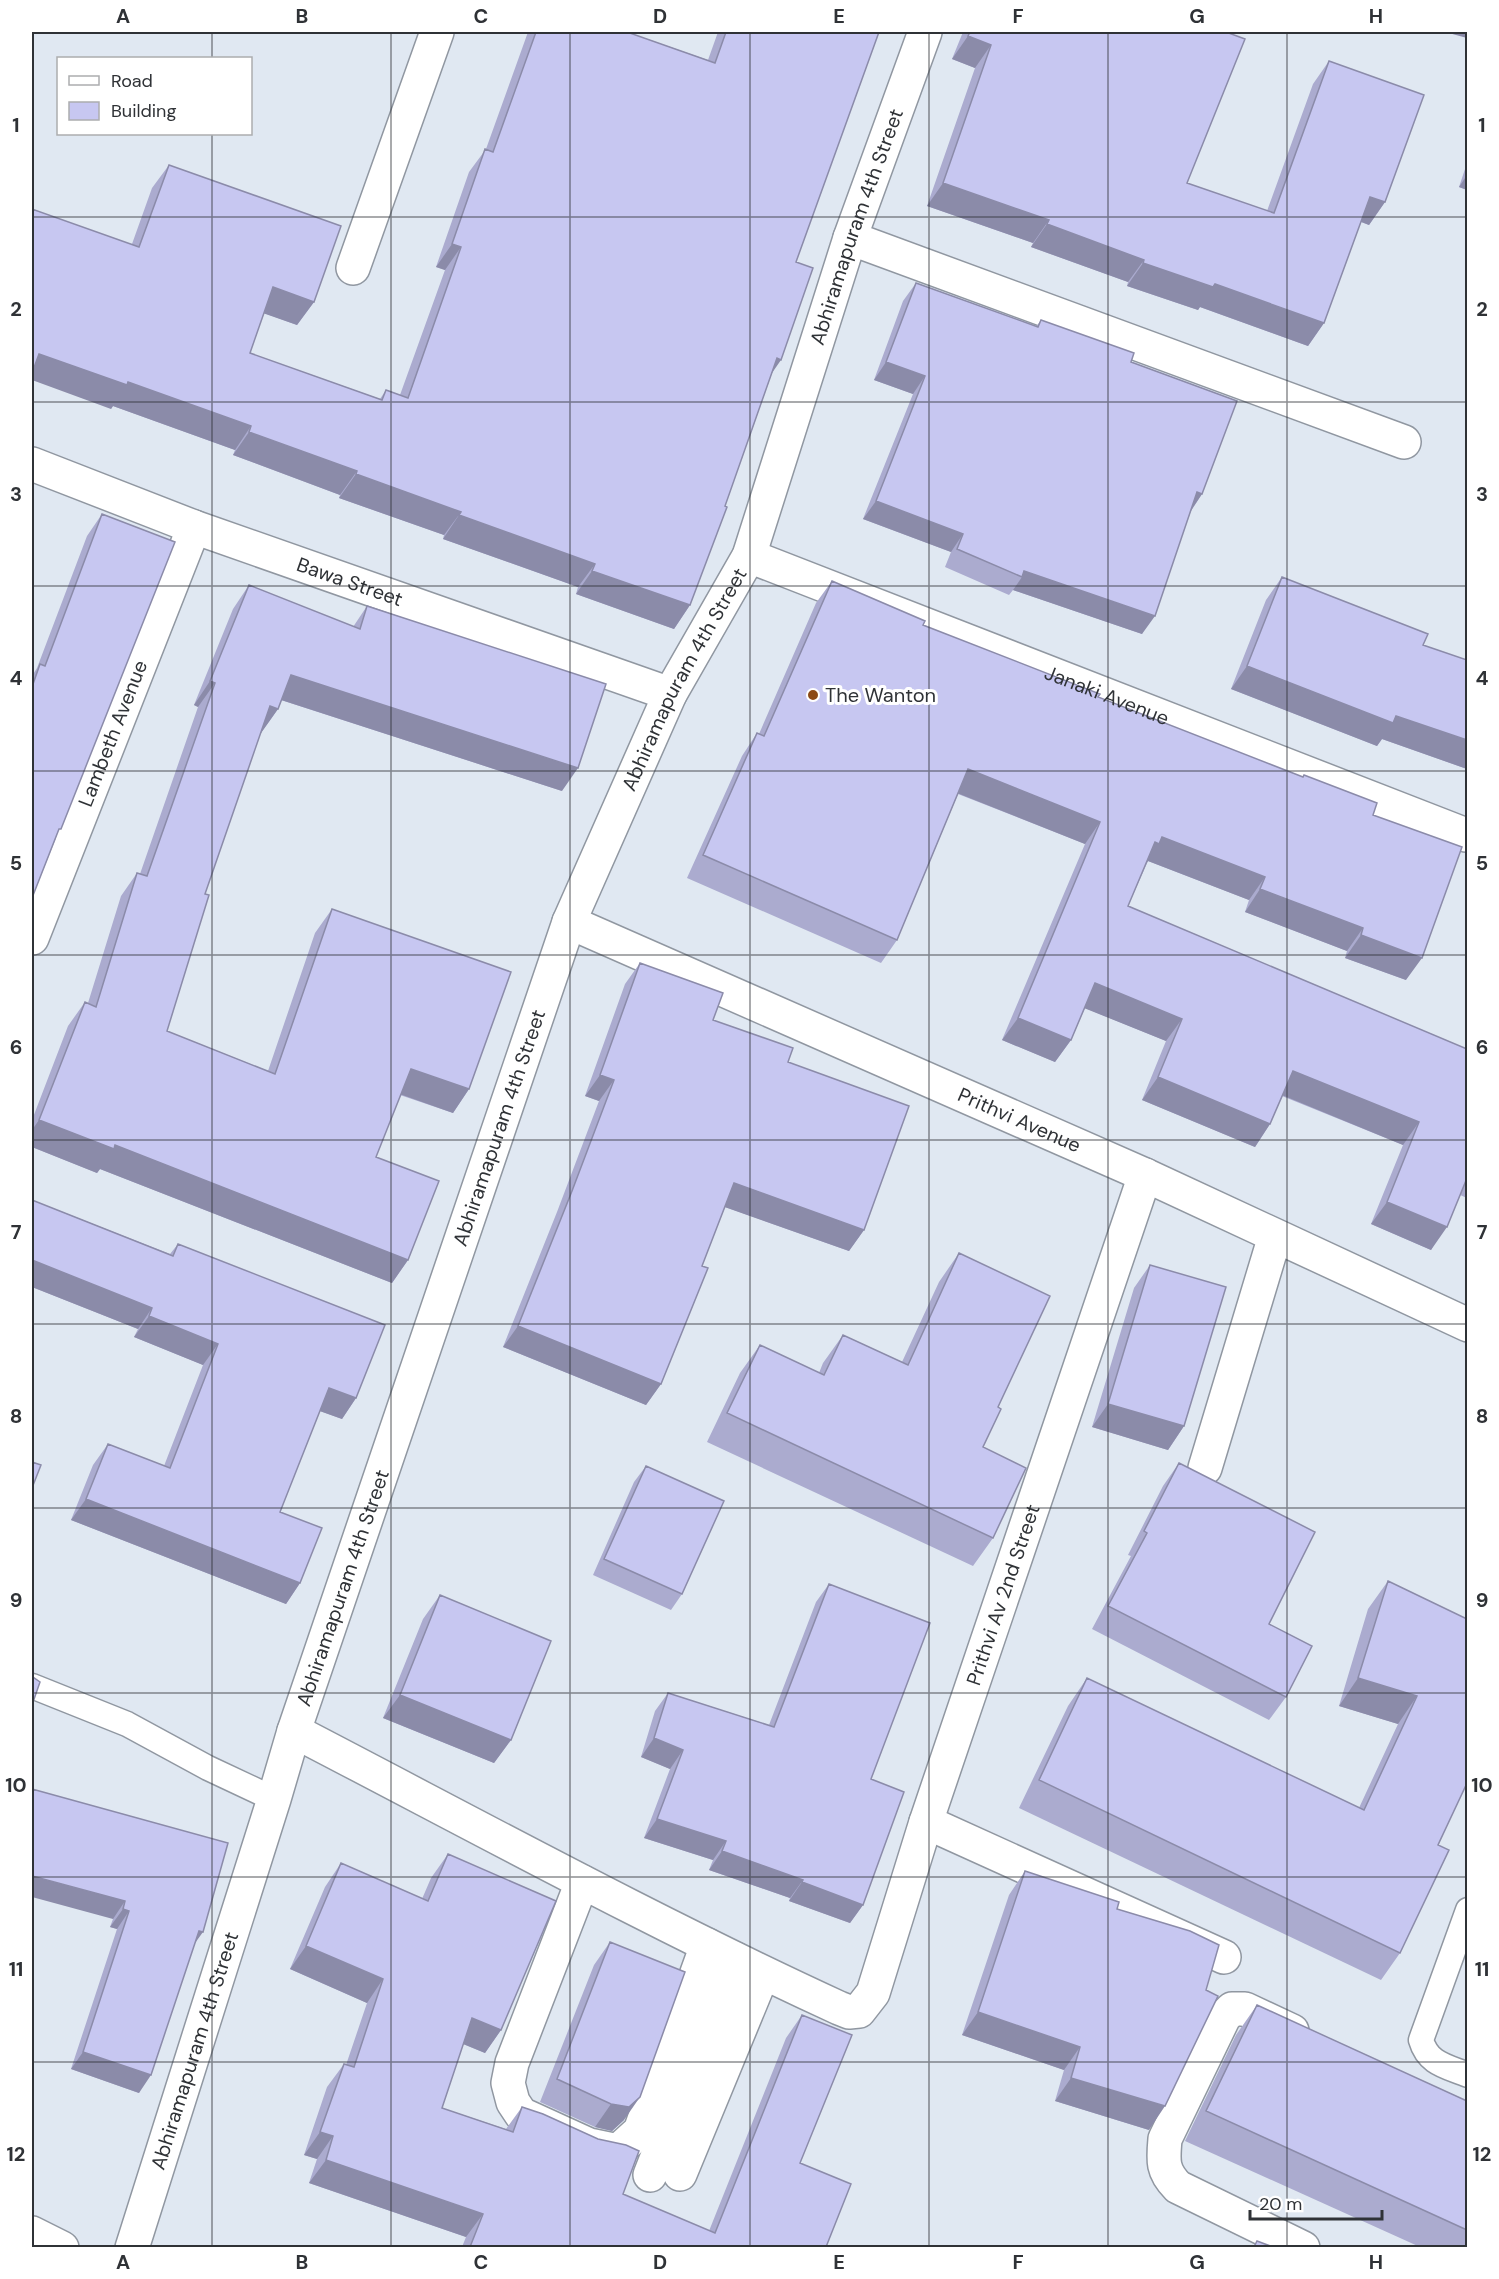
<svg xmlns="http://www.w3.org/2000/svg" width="1499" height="2279" viewBox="0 0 1499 2279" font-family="'DM Sans',sans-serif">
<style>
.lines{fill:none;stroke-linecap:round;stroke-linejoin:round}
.lane-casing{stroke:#9097a1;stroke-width:27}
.street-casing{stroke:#9097a1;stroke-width:36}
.lane{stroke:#fff;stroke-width:24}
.street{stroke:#fff;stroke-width:33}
.wall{fill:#ababcf}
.shaded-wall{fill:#8b8ba9}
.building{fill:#c7c7f1;stroke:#8b8ba9;stroke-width:1.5}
.grid{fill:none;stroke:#2f3236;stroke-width:1.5;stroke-opacity:0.55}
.poi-dot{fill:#8b4916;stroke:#fff;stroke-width:2}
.labels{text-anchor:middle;stroke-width:6;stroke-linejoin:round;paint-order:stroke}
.street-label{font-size:20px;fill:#2f3236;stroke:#fff}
.poi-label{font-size:20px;fill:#2f3236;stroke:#fff;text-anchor:start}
.neatline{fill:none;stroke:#2f3236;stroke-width:2}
.grid-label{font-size:20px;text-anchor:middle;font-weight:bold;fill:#2f3236}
</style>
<rect width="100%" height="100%" fill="#e0e8f2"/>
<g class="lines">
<g class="lane-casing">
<path id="lane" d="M 32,1686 L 127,1724 L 208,1768 L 274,1799
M 1468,1910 L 1421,2040 C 1428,2064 1446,2066 1468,2075"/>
</g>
<g class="street-casing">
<g id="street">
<path d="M 850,238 L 1404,442"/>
<path d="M 353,268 L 437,32"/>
<path id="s1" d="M 32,464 L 194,527 L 670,694"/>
<path id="s2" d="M 749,556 L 1466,835"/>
<path id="s3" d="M 569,922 L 1145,1175 L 1468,1325"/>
<path id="s4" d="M 32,938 L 194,527"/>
<path d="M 1205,1468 L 1275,1236"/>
<path id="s5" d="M 294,1731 C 475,1825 654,1923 839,2008 L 849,2012 L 859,2011 L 873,1993 L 926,1822 L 1145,1175"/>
<path d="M 926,1822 L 1224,1957"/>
<path d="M 582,1882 L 512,2063 L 508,2083 L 513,2102 L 521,2114 L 589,2145 L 618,2151 L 640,2131 L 707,1945"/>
<path d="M 1292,2031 L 1245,2009 L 1232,2009 L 1224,2017 L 1165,2139 C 1163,2161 1162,2171 1178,2187 L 1303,2248"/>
<path d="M 680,2174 L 763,1973"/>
<path d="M 650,2175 L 735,1959"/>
<path d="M 32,2233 L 62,2248"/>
<path id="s6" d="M 132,2248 L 274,1799 L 294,1731 L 569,922 L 670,694 L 749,556 L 850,238 L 925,32"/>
</g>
</g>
<use href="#lane" class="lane"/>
<use href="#street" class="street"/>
</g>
<path class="wall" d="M 528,32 L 627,32 L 708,60 L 718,32 L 879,32 L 796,262 L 772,373 L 690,605 L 674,629 L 576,594 L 578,587 L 443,539 L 444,535 L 339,498 L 340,495 L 233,455 L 235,450 L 113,406 L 111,409 L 132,244 L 152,188 L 169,165 L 314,302 L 297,325 L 264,313 L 250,353 L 380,399 L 386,390 L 400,395 L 445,270 L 436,267 L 469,172 L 486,149 Z
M 963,32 L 1226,32 L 1187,183 L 1267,211 L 1313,84 L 1329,61 L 1385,202 L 1369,225 L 1361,222 L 1324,323 L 1308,346 L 1200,307 L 1198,310 L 1127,286 L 1128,282 L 1031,247 L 1033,243 L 927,206 L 975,68 L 952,59 Z
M 1467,163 L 1467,190 L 1459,187 Z
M 916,283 L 1036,327 L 1041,320 L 1131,362 L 1202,494 L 1191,511 L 1142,634 L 1013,590 L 1009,595 L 945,567 L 951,552 L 863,519 L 913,394 L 874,380 L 903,301 Z
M 102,514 L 56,838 L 32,898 L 32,676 L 37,668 L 87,536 Z
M 1282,577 L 1423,645 L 1467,660 L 1467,769 L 1382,739 L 1377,746 L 1231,689 L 1266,600 Z
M 832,581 L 923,625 L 1098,697 L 1302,777 L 1304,775 L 1373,815 L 1406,980 L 1345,958 L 1347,951 L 1245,912 L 1249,900 L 1148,861 L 1128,906 L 1467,1049 L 1467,1198 L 1460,1195 L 1431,1250 L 1371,1224 L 1403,1145 L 1282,1096 L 1270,1124 L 1255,1147 L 1142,1100 L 1166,1041 L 1085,1008 L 1071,1040 L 1055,1062 L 1002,1040 L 1085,844 L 958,794 L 897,940 L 881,963 L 687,878 L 742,756 L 757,733 L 759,734 L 816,603 Z
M 249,585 L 353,627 L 367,606 L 562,791 L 281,700 L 278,709 L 261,733 L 260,732 L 205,894 L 167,1031 L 268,1071 L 315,933 L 332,909 L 469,1089 L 453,1113 L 400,1095 L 376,1157 L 408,1260 L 392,1283 L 100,1169 L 97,1173 L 32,1147 L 32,1120 L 68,1026 L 85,1002 L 88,1003 L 121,896 L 137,873 L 140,874 L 198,707 L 194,705 L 233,609 Z
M 640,963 L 713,1020 L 788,1062 L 864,1230 L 849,1251 L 725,1207 L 702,1266 L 661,1384 L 646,1405 L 503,1347 L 557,1212 L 599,1101 L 585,1096 L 625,984 Z
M 32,1200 L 170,1254 L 178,1244 L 356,1398 L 342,1419 L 320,1411 L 280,1512 L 300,1583 L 286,1604 L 71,1520 L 93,1465 L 108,1444 L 164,1466 L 203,1365 L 134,1337 L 138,1329 L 32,1287 Z
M 959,1253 L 998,1407 L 983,1447 L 993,1538 L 973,1566 L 707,1442 L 740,1373 L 760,1345 L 819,1373 L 823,1363 L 843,1335 L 902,1362 L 939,1282 Z
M 1150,1265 L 1184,1426 L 1168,1450 L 1092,1427 L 1134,1288 Z
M 1179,1463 L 1269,1624 L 1286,1697 L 1269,1720 L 1092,1629 L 1131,1556 L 1128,1555 L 1163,1486 Z
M 646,1466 L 682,1594 L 671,1610 L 593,1575 L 634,1482 Z
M 1388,1581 L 1467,1619 L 1438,1845 L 1400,1953 L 1381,1980 L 1019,1808 L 1068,1706 L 1087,1678 L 1359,1808 L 1398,1724 L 1339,1706 L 1368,1609 Z
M 829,1584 L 871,1779 L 863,1905 L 850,1923 L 789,1901 L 790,1898 L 709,1870 L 713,1860 L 644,1838 L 670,1769 L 641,1757 L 655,1711 L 668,1693 L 769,1725 L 816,1602 Z
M 440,1595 L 511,1740 L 494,1763 L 383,1718 L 423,1619 Z
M 32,1789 L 195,1943 L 139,2093 L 71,2069 L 117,1929 L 110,1927 L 113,1919 Z
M 448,1854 L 501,2030 L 485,2053 L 463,2044 L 442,2108 L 506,2129 L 522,2107 L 623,2194 L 709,2231 L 786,2038 L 802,2015 L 800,2163 L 826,2247 L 462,2247 L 466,2237 L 309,2183 L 317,2159 L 304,2155 L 327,2087 L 344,2064 L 346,2065 L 367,2003 L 290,1969 L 325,1887 L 341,1863 L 422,1899 L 431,1878 Z
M 1025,1871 L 1149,2130 L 1055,2101 L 1064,2070 L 962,2035 L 1009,1895 Z
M 610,1942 L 624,2120 L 612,2131 L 595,2127 L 540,2102 L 594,1965 Z
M 1257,2005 L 1467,2101 L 1467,2247 L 1420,2247 L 1185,2141 L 1236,2035 Z"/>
<path class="shaded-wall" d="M 1445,32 L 1467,32 L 1467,38 Z
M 968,36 L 991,45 L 975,68 L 952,59 Z
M 1467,175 L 1467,190 L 1459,187 Z
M 943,183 L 1049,220 L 1033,243 L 927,206 Z
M 1370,197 L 1385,202 L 1369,225 L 1354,219 Z
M 1047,224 L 1144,260 L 1128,282 L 1031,247 Z
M 452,244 L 461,247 L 445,270 L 436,267 Z
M 1143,263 L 1215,284 L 1324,323 L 1308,346 L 1200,307 L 1198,310 L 1127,286 Z
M 273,287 L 314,302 L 297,325 L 257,311 Z
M 39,354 L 128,382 L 251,426 L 235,450 L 113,406 L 111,409 L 32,380 L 32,364 Z
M 777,358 L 781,360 L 765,383 Z
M 886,362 L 925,376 L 913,394 L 874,380 Z
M 249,432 L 357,471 L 340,495 L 233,455 Z
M 356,474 L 461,512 L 444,535 L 339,498 Z
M 1197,492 L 1202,494 L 1190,512 Z
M 876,501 L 963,534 L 951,552 L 863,519 Z
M 459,515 L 595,564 L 578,587 L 443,539 Z
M 592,571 L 690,605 L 674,629 L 576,594 Z
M 1024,571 L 1155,616 L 1142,634 L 1013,590 L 1022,577 Z
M 1247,666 L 1467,740 L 1467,769 L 1382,739 L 1377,746 L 1231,689 Z
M 291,675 L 578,768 L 562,791 L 275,698 Z
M 210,681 L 215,683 L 198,707 L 194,705 Z
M 270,706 L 278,709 L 261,733 L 253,729 Z
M 968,769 L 1100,822 L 1085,844 L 952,791 Z
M 1162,837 L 1265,877 L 1249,900 L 1148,861 L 1144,866 L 1155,842 Z
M 1260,889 L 1363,928 L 1347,951 L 1245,912 Z
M 1361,935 L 1422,958 L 1406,980 L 1345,958 Z
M 1095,983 L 1182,1019 L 1166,1041 L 1079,1006 Z
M 1018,1018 L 1071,1040 L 1055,1062 L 1002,1040 Z
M 411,1069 L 469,1089 L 453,1113 L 394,1092 Z
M 1293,1071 L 1419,1122 L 1403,1145 L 1277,1093 Z
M 600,1075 L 614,1080 L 599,1101 L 585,1096 Z
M 1158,1077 L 1270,1124 L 1255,1147 L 1142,1100 Z
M 39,1120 L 115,1145 L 408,1260 L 392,1283 L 100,1169 L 97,1173 L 32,1147 L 32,1130 Z
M 734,1183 L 864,1230 L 849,1251 L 719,1205 Z
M 1387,1202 L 1447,1227 L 1431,1250 L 1371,1224 Z
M 32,1260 L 152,1308 L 138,1329 L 32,1287 Z
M 149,1316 L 218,1344 L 203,1365 L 134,1337 Z
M 518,1326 L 661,1384 L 646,1405 L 503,1347 Z
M 329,1388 L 356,1398 L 342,1419 L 314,1409 Z
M 1108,1404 L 1184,1426 L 1168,1450 L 1092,1427 Z
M 86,1499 L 300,1583 L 286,1604 L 71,1520 Z
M 1358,1678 L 1417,1696 L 1398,1724 L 1339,1706 Z
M 400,1695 L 511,1740 L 494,1763 L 383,1718 Z
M 654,1738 L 683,1750 L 670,1769 L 641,1757 Z
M 657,1819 L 726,1841 L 713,1860 L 644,1838 Z
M 722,1851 L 803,1880 L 790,1898 L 709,1870 Z
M 32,1876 L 125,1901 L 113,1919 L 32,1897 Z
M 802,1882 L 863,1905 L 850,1923 L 789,1901 Z
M 123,1909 L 129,1911 L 117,1929 L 110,1927 Z
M 199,1931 L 203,1932 L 190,1950 Z
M 306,1946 L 383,1979 L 367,2003 L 290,1969 Z
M 978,2012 L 1080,2047 L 1064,2070 L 962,2035 Z
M 472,2018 L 501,2030 L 485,2053 L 456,2041 Z
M 83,2052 L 151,2075 L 139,2093 L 71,2069 Z
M 1071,2078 L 1165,2106 L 1149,2130 L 1055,2101 Z
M 640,2097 L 624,2120 L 612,2131 L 595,2127 L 611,2104 Z
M 320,2132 L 333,2136 L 317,2159 L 304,2155 Z
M 326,2160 L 483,2214 L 466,2237 L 309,2183 Z"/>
<path class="building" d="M 536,32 L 627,32 L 715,63 L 726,32 L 879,32 L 796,262 L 813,268 L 781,360 L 777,358 L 725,506 L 727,507 L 690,605 L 592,571 L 595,564 L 459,515 L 461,512 L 356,474 L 357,471 L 249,432 L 251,426 L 128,382 L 127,385 L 39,354 L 32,373 L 32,209 L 139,247 L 169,165 L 341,226 L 314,302 L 273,287 L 250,353 L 382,400 L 386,390 L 408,398 L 461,247 L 452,244 L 485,149 L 493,152 Z
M 970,32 L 1226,32 L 1245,39 L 1187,183 L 1274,213 L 1329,61 L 1424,95 L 1385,202 L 1370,197 L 1324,323 L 1215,284 L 1213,287 L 1143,263 L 1144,260 L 1047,224 L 1049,220 L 943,183 L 991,45 L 968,36 Z
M 916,283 L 1038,327 L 1041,320 L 1134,353 L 1131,362 L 1237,401 L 1202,494 L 1197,492 L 1155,616 L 1024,571 L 1022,577 L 957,549 L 963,534 L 876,501 L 925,376 L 886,362 Z
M 102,514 L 175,542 L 61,829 L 59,829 L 32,898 L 32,687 L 40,664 L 45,666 Z
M 1282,577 L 1428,634 L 1423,645 L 1467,660 L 1467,740 L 1396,716 L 1393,723 L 1247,666 Z
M 832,581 L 925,621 L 923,625 L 1100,694 L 1098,697 L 1303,777 L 1304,775 L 1377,803 L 1373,815 L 1462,847 L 1422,958 L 1361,935 L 1363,928 L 1260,889 L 1265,877 L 1162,837 L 1159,844 L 1155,842 L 1128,906 L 1467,1049 L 1467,1178 L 1447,1227 L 1387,1202 L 1419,1122 L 1293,1071 L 1270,1124 L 1158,1077 L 1182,1019 L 1095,983 L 1071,1040 L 1018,1018 L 1100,822 L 968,769 L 897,940 L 703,855 L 757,733 L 764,736 Z
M 249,585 L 360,629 L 367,606 L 606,684 L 578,768 L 291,675 L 278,709 L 270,706 L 205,894 L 209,895 L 167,1031 L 275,1074 L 332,909 L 511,972 L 469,1089 L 411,1069 L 376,1157 L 439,1181 L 408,1260 L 115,1145 L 114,1149 L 39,1120 L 85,1002 L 96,1007 L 137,873 L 147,876 L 215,683 L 210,681 Z
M 640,963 L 723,993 L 713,1020 L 793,1048 L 788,1062 L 909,1106 L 864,1230 L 734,1183 L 702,1266 L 708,1268 L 661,1384 L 518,1326 L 572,1191 L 614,1080 L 600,1075 Z
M 32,1200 L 173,1256 L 178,1244 L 385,1325 L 356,1398 L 329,1388 L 280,1512 L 322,1528 L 300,1583 L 86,1499 L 108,1444 L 170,1468 L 218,1344 L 149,1316 L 152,1308 L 32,1260 Z
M 959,1253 L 1050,1296 L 998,1407 L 1001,1409 L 983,1447 L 1026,1468 L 993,1538 L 727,1413 L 760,1345 L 824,1375 L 843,1335 L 908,1365 Z
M 1150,1265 L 1226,1287 L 1184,1426 L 1108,1404 Z
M 32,1462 L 41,1465 L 32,1488 Z
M 1179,1463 L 1315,1532 L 1269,1624 L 1312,1646 L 1286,1697 L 1108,1606 L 1147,1533 L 1144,1531 Z
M 646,1466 L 724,1501 L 682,1594 L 604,1559 Z
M 1388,1581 L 1467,1619 L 1467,1783 L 1438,1845 L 1449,1850 L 1400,1953 L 1039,1780 L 1087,1678 L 1364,1810 L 1417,1696 L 1358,1678 Z
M 829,1584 L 930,1623 L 871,1779 L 904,1792 L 863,1905 L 802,1882 L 803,1880 L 722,1851 L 726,1841 L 657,1819 L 683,1750 L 654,1738 L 668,1693 L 774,1727 Z
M 440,1595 L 551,1641 L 511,1740 L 400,1695 Z
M 32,1671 L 33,1677 L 40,1682 L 32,1705 Z
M 32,1789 L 228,1843 L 203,1932 L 199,1931 L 151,2075 L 83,2052 L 129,1911 L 123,1909 L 125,1901 L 32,1876 Z
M 448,1854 L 556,1901 L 501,2030 L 472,2018 L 442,2108 L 513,2132 L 522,2107 L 543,2114 L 598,2139 L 626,2145 L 639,2151 L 623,2194 L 715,2233 L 802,2015 L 852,2035 L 800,2163 L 851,2184 L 826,2247 L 470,2247 L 483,2214 L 326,2160 L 333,2136 L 320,2132 L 344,2064 L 354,2067 L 383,1979 L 306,1946 L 341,1863 L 428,1901 Z
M 1025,1871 L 1119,1902 L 1117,1909 L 1190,1931 L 1219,1945 L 1206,1990 L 1218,1996 L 1165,2106 L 1071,2078 L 1080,2047 L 978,2012 Z
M 610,1942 L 685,1972 L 640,2097 L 629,2107 L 611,2104 L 557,2079 Z
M 1257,2005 L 1467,2101 L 1467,2230 L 1206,2111 Z
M 1257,2241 L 1273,2247 L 1254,2247 Z"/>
<path class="grid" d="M 212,32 L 212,58M 391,32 L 391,2248M 570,32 L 570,2248M 750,32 L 750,2248M 929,32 L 929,2248M 1108,32 L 1108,2248M 1287,32 L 1287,2248M 212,134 L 212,2248M 32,217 L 1468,217M 32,402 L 1468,402M 32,586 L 1468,586M 32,771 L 1468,771M 32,955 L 1468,955M 32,1140 L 1468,1140M 32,1324 L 1468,1324M 32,1508 L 1468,1508M 32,1693 L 1468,1693M 32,1877 L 1468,1877M 32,2062 L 1468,2062"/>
<circle class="poi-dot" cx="813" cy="695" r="6"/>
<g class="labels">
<g class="street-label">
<text dy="7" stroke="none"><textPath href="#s6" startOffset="2151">Abhiramapuram 4th Street</textPath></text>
<text dy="7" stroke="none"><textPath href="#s1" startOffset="339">Bawa Street</textPath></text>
<text dy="7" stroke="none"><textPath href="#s6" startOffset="1665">Abhiramapuram 4th Street</textPath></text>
<text dy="7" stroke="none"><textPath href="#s2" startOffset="384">Janaki Avenue</textPath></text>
<text dy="7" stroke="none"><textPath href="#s4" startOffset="220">Lambeth Avenue</textPath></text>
<text dy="7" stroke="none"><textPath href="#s3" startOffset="492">Prithvi Avenue</textPath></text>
<text dy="7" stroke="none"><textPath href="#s6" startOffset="1179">Abhiramapuram 4th Street</textPath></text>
<text dy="7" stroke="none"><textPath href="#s6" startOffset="693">Abhiramapuram 4th Street</textPath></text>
<text dy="7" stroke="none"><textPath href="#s5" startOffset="1074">Prithvi Av 2nd Street</textPath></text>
<text dy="7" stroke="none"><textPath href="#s6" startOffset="207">Abhiramapuram 4th Street</textPath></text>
</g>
<g class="poi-label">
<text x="825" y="702">The Wanton</text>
</g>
</g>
<rect width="1499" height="2279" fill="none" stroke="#ffffff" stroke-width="66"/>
<rect x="57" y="57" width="195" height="78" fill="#ffffff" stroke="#acadaf" stroke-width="1.5"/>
<rect x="69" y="76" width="30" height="9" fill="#ffffff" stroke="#acadaf" stroke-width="1.5"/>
<text x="111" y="87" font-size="18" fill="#2f3236">Road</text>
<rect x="69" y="102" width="30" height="18" fill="#c7c7f1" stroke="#acadaf" stroke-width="1.5"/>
<text x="111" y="117" font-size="18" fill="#2f3236">Building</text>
<path d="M1250 2210v9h132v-9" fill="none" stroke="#2f3236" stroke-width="3"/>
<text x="1259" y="2210" font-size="18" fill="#2f3236" stroke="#ffffff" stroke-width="4.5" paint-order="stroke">20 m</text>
<rect x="33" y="33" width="1433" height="2213" class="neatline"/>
<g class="grid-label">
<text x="123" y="23">A</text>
<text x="302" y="23">B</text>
<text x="481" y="23">C</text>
<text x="660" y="23">D</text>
<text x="839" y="23">E</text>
<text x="1018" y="23">F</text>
<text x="1197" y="23">G</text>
<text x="1376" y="23">H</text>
<text x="16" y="132">1</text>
<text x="1482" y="132">1</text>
<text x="16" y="316">2</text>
<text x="1482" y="316">2</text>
<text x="16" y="501">3</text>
<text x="1482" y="501">3</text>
<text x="16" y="685">4</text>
<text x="1482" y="685">4</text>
<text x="16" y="870">5</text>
<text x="1482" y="870">5</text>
<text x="16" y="1054">6</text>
<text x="1482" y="1054">6</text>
<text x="16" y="1239">7</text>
<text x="1482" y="1239">7</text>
<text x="16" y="1423">8</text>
<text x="1482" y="1423">8</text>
<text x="16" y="1607">9</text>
<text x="1482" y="1607">9</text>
<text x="16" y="1792">10</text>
<text x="1482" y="1792">10</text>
<text x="16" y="1976">11</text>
<text x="1482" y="1976">11</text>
<text x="16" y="2161">12</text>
<text x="1482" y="2161">12</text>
<text x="123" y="2269">A</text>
<text x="302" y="2269">B</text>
<text x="481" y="2269">C</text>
<text x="660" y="2269">D</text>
<text x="839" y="2269">E</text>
<text x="1018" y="2269">F</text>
<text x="1197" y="2269">G</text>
<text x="1376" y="2269">H</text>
</g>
</svg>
